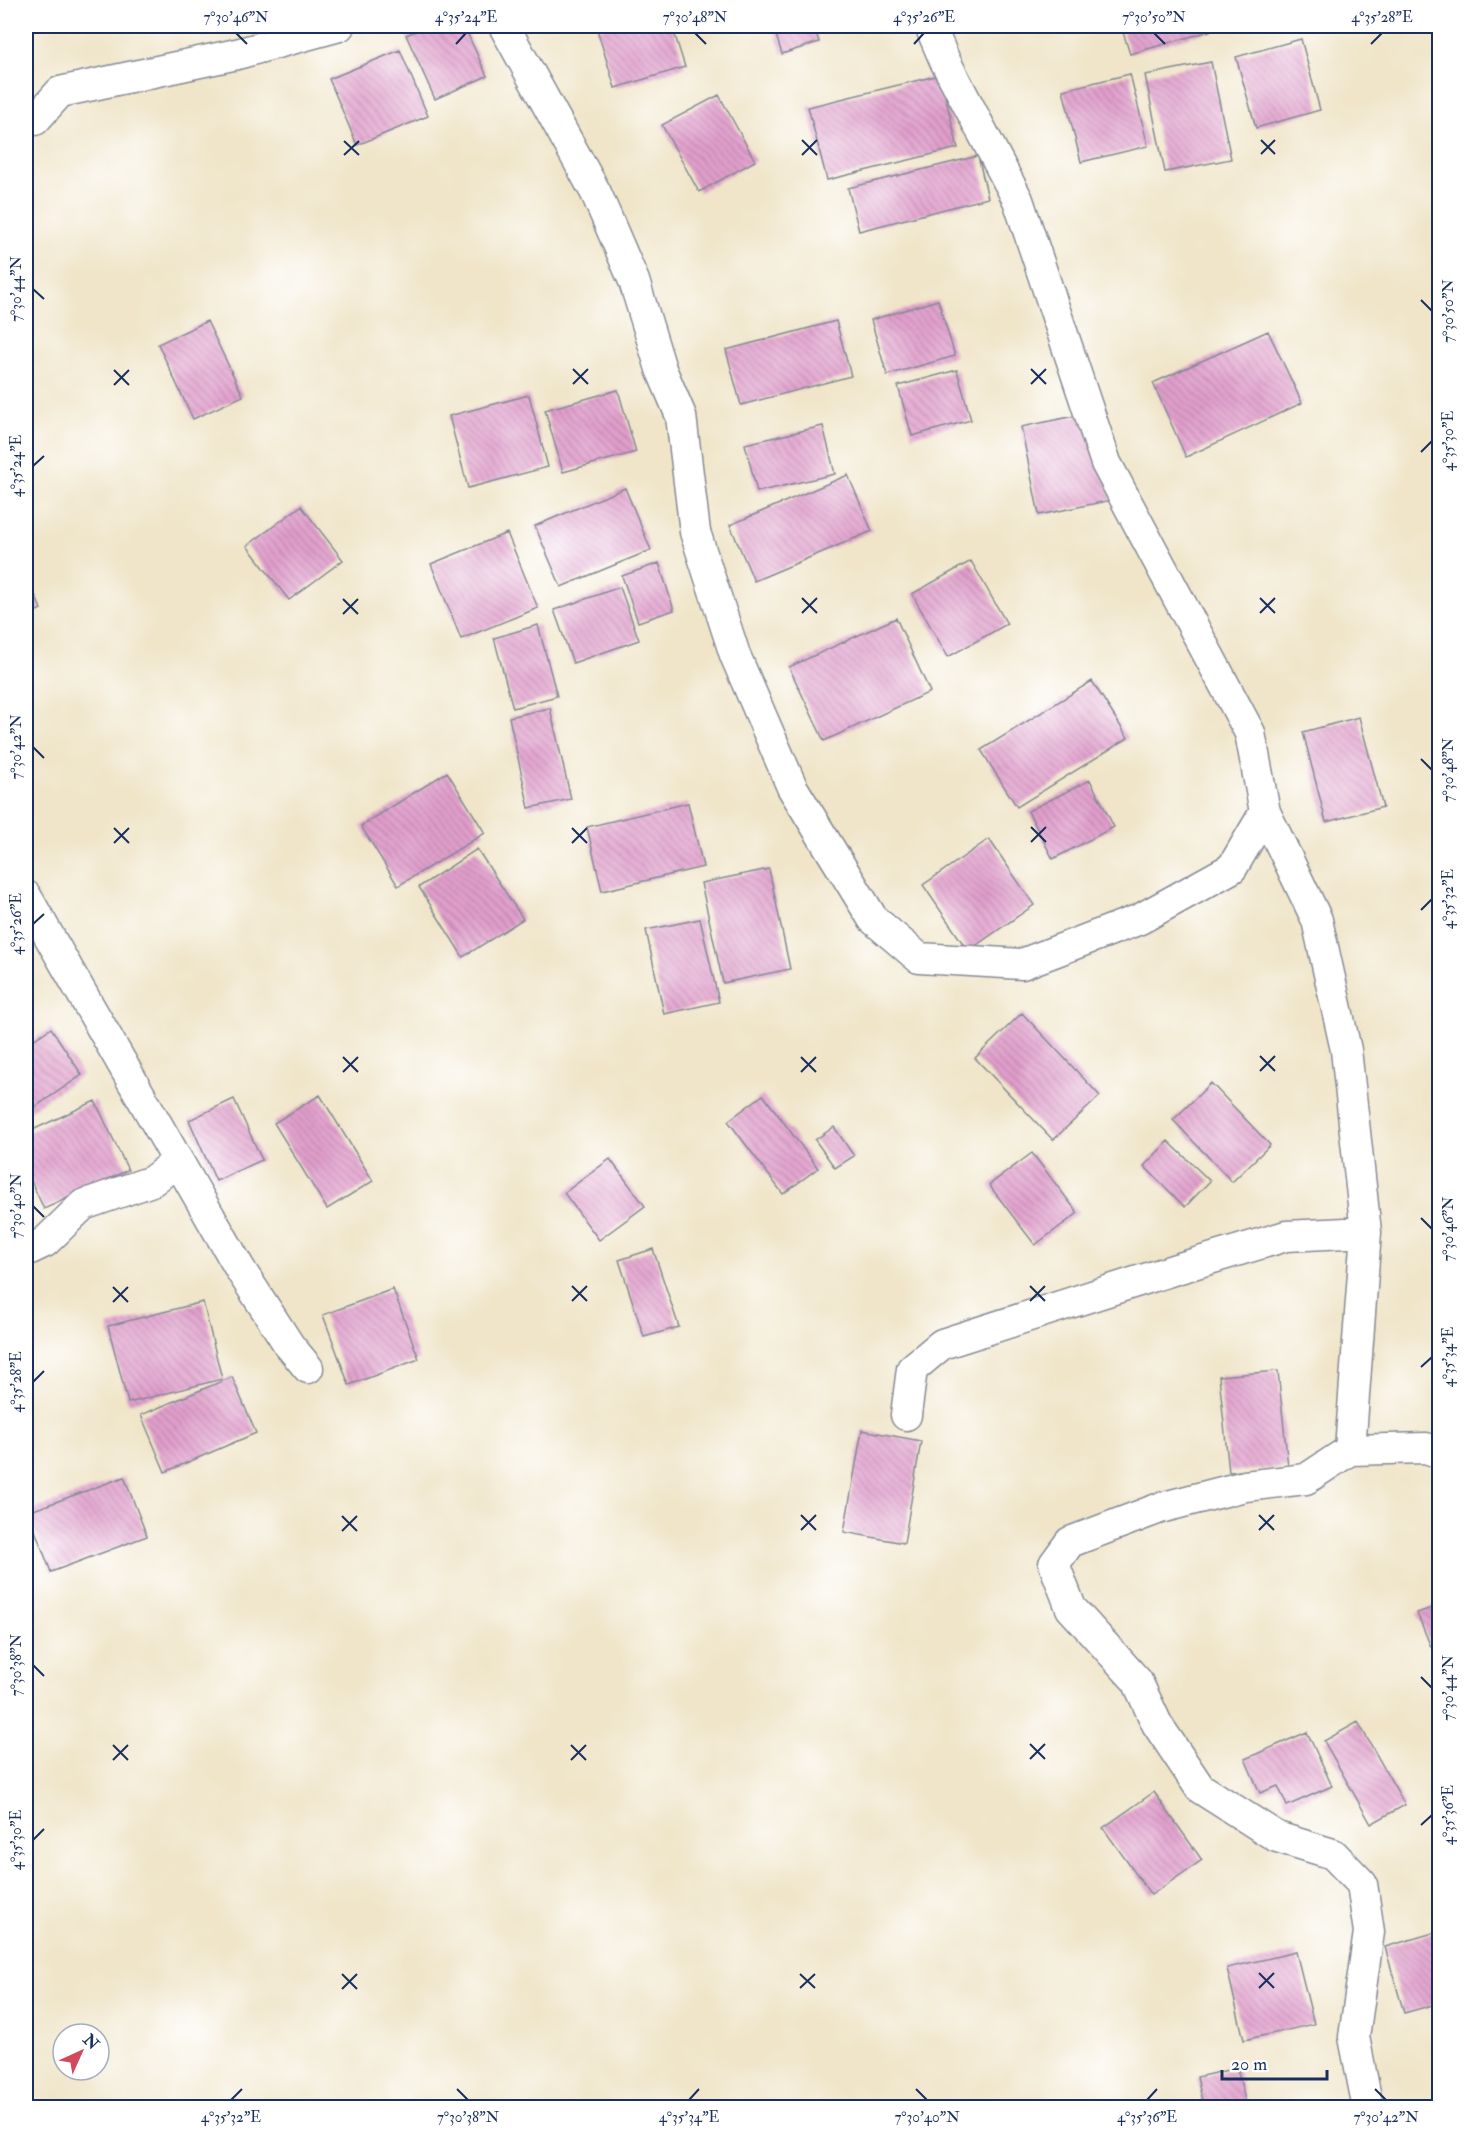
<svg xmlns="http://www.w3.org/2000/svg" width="1465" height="2133" viewBox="0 0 1465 2133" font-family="'IM FELL Double Pica',serif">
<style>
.building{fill:url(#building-back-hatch)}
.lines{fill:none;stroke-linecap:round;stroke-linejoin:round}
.street-casing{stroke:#868a94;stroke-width:33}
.street{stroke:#fff;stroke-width:30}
.ticks{fill:none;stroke:#1b2f5e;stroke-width:2}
.neatline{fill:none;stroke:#1b2f5e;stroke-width:2}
.ticks-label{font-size:15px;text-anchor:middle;fill:#1b2f5e}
</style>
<defs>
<pattern id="building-back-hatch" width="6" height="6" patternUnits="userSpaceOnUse" patternTransform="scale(1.5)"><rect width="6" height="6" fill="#e29fcc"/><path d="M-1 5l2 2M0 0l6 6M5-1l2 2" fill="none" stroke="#b682a9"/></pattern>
</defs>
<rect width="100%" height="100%" fill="#fff"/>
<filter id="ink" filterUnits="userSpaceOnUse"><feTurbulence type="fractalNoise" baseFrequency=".0167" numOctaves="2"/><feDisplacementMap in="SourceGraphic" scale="12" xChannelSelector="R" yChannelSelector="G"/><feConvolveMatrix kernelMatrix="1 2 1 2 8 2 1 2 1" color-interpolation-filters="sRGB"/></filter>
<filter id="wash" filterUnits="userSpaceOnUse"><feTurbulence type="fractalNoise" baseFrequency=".008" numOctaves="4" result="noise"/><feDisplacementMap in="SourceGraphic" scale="24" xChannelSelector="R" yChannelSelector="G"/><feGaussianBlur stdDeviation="1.35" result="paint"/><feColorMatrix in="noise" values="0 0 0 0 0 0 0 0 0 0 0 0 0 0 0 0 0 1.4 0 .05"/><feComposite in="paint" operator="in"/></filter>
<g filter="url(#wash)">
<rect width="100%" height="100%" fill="#f0e5c9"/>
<g id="blocks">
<path class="building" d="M 198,26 L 228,26 L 202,35 Z
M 428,26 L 464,26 L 487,76 L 435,99 L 406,35 Z
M 609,26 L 672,26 L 685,67 L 615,88 L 597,29 Z
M 773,26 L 814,26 L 819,42 L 782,54 Z
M 1121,26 L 1209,26 L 1210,31 L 1130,54 Z
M 1301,39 L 1320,110 L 1256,128 L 1236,57 Z
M 400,50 L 428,116 L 357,145 L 329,79 Z
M 1211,62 L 1231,159 L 1165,172 L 1145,75 Z
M 1130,74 L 1148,146 L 1081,162 L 1063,90 Z
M 940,75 L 958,148 L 827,180 L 808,107 Z
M 719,95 L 755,161 L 699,192 L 662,125 Z
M 978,156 L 988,198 L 859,231 L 848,188 Z
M 938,300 L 955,356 L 887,375 L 871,320 Z
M 207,321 L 243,396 L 193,419 L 158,344 Z
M 836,321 L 851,376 L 741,405 L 726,350 Z
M 1268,331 L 1302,403 L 1186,457 L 1153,383 Z
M 957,370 L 971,420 L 912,436 L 898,386 Z
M 618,390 L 636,452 L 563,472 L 545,410 Z
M 529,395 L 548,467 L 468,488 L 449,416 Z
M 1094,412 L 1112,500 L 1039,515 L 1021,427 Z
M 823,426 L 835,474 L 757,492 L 745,444 Z
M 848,475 L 872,531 L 754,581 L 730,525 Z
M 625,488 L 651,550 L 561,587 L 535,526 Z
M 301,506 L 343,560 L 289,600 L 247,546 Z
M 507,533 L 538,608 L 461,639 L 431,564 Z
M 971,561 L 1007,624 L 948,657 L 912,594 Z
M 659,563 L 674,610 L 638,622 L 622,576 Z
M 26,573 L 41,609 L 26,616 Z
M 620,587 L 639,640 L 573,663 L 554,610 Z
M 896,618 L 930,692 L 824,741 L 789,667 Z
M 538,625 L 557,696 L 513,708 L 494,638 Z
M 1092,681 L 1128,738 L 1017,807 L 981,750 Z
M 550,708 L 571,799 L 529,808 L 509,717 Z
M 1359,717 L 1383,807 L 1326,822 L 1303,732 Z
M 447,772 L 485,833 L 398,886 L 361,826 Z
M 1090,780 L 1114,827 L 1053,859 L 1028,811 Z
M 688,803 L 703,867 L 602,891 L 587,827 Z
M 989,839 L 1034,905 L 968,951 L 923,885 Z
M 477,849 L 523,919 L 463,957 L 419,887 Z
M 769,869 L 790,969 L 723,983 L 701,883 Z
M 700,919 L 719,1002 L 664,1014 L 646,930 Z
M 1022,1013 L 1100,1096 L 1053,1140 L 975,1058 Z
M 51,1028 L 82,1075 L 26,1113 L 26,1045 Z
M 1211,1083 L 1270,1145 L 1232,1182 L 1173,1120 Z
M 320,1095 L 373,1181 L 327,1209 L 274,1123 Z
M 763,1095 L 818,1168 L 783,1194 L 728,1121 Z
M 234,1099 L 262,1160 L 216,1181 L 189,1120 Z
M 95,1101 L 128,1170 L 44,1209 L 26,1170 L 26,1133 Z
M 834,1127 L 854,1156 L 835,1168 L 815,1140 Z
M 1168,1141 L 1210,1181 L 1185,1207 L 1144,1166 Z
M 1032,1153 L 1078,1213 L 1035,1245 L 989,1185 Z
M 610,1159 L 645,1206 L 599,1240 L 564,1193 Z
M 653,1249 L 679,1327 L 644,1337 L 619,1260 Z
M 393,1289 L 419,1359 L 349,1385 L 323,1315 Z
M 203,1302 L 222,1379 L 128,1403 L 108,1326 Z
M 1278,1371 L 1288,1467 L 1229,1472 L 1219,1376 Z
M 232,1377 L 256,1433 L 165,1472 L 141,1415 Z
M 862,1430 L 921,1441 L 904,1543 L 844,1532 Z
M 124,1477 L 147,1536 L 51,1572 L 28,1512 Z
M 1440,1605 L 1440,1643 L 1431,1647 L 1417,1613 Z
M 1358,1722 L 1405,1805 L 1371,1824 L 1324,1741 Z
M 1307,1732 L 1332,1786 L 1287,1806 L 1278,1786 L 1260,1793 L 1245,1759 Z
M 1154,1792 L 1202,1860 L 1151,1895 L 1103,1828 Z
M 1440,1931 L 1440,2003 L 1404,2013 L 1385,1947 Z
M 1296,1952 L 1314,2024 L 1244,2040 L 1227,1968 Z
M 1237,2068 L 1246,2104 L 1229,2108 L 1204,2108 L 1197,2077 Z"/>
</g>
</g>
<g filter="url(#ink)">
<use href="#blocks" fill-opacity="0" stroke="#868a94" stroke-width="1.5"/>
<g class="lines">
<g class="street-casing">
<path id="street" d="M 504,26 L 596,193 L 634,281 L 661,369 L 681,416 L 695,532 L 735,655 L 792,787 L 873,919 L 919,958 L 1022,964 L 1140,919 L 1232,868 L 1265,812
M 930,26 L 945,61 L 1018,200 L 1106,463 L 1250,733 L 1265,812 L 1317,920 L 1346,1050 L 1366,1232 L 1350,1450 L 1306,1479 L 1245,1486 L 1160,1508 L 1070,1542 L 1054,1564 L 1071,1608 L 1137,1681 L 1157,1724 L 1200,1788 L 1277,1837 L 1333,1854 L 1362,1884 L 1369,1932 L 1354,2037 L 1368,2108
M 35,120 L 60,92 L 237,54 L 339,26
M 26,896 L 240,1269 L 289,1345 L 308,1368
M 26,1251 L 45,1242 L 83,1205 L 152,1181 L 178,1161
M 906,1415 L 912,1369 L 942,1344 L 1173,1270 L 1286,1236 L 1366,1232
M 1350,1450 L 1426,1448 L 1440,1453"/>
</g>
<use href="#street" class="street"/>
</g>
</g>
<path class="ticks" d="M 236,33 L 247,44M 695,33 L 706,44M 1154,33 L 1165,44M 456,44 L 466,33M 914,44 L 924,33M 1371,44 L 1382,33M 802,140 L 817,155M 1261,140 L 1275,154M 344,141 L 359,155M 1261,154 L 1275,140M 344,155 L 359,141M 802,155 L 817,140M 33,289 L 44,299M 1421,300 L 1432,311M 573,369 L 588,384M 1031,369 L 1046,384M 114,370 L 129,385M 573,384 L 588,369M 1031,384 L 1046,369M 114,385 L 129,370M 1421,452 L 1432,441M 33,466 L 44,456M 802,598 L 817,613M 1260,598 L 1275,613M 343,599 L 358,614M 802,613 L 817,598M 1260,613 L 1275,598M 343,614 L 358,599M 33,747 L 44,758M 1421,759 L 1432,770M 1031,827 L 1046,842M 114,828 L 129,843M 572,828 L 587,843M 1031,842 L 1046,827M 114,843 L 129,828M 572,843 L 587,828M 1421,910 L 1432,899M 33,924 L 44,914M 1260,1056 L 1275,1071M 343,1057 L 358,1072M 801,1057 L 816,1072M 1260,1071 L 1275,1056M 343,1072 L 358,1057M 801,1072 L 816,1057M 33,1206 L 44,1217M 1421,1218 L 1432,1229M 572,1286 L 587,1301M 1030,1286 L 1045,1301M 113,1287 L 128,1302M 572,1301 L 587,1286M 1030,1301 L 1045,1286M 113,1302 L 128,1287M 1421,1367 L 1432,1357M 33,1382 L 44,1371M 801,1515 L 816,1530M 1259,1515 L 1274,1530M 342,1516 L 357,1531M 801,1530 L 816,1515M 1259,1530 L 1274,1515M 342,1531 L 357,1516M 33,1665 L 44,1676M 1421,1677 L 1432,1688M 1030,1744 L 1045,1759M 113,1745 L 128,1760M 571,1745 L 586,1760M 1030,1759 L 1045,1744M 113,1760 L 128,1745M 571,1760 L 586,1745M 1421,1825 L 1432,1815M 33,1840 L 44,1829M 1259,1973 L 1274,1988M 342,1974 L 357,1989M 800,1974 L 815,1988M 800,1988 L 815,1974M 1259,1988 L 1274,1973M 342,1989 L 357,1974M 457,2089 L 468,2100M 916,2089 L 927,2100M 1375,2089 L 1386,2100M 231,2100 L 242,2089M 689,2100 L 699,2089M 1147,2100 L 1157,2089"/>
<rect width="1465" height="2133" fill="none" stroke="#fff" stroke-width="66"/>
<g transform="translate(81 2052) rotate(45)"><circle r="28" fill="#ffffff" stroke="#a4acbf" stroke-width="1.5"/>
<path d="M0-4.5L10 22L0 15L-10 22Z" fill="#d1495b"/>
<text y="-9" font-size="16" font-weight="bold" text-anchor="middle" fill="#1b2f5e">N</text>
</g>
<path d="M1222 2070v9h105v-9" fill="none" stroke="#1b2f5e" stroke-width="3"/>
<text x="1231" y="2070" font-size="18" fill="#1b2f5e" stroke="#ffffff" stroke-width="4.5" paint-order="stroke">20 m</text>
<rect x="33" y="33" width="1399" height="2067" class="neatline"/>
<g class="ticks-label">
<text x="236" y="22">7°30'46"N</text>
<text x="466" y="22">4°35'24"E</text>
<text x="695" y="22">7°30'48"N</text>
<text x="924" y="22">4°35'26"E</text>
<text x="1154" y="22">7°30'50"N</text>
<text x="1382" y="22">4°35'28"E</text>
<text transform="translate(16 289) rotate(-90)" y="5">7°30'44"N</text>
<text transform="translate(1448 311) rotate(-90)" y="5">7°30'50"N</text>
<text transform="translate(1448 441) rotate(-90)" y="5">4°35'30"E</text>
<text transform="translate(16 466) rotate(-90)" y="5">4°35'24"E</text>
<text transform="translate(16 747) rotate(-90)" y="5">7°30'42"N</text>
<text transform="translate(1448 770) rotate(-90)" y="5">7°30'48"N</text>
<text transform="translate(1448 899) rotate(-90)" y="5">4°35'32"E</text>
<text transform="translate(16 924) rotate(-90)" y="5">4°35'26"E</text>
<text transform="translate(16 1206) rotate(-90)" y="5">7°30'40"N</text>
<text transform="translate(1448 1229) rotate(-90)" y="5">7°30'46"N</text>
<text transform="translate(1448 1357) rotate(-90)" y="5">4°35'34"E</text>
<text transform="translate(16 1382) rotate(-90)" y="5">4°35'28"E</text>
<text transform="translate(16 1665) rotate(-90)" y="5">7°30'38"N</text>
<text transform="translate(1448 1688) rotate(-90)" y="5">7°30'44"N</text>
<text transform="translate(1448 1815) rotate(-90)" y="5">4°35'36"E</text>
<text transform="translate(16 1840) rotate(-90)" y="5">4°35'30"E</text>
<text x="231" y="2122">4°35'32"E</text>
<text x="468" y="2122">7°30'38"N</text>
<text x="689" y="2122">4°35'34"E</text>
<text x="927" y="2122">7°30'40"N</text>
<text x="1147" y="2122">4°35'36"E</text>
<text x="1386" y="2122">7°30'42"N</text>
</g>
</svg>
